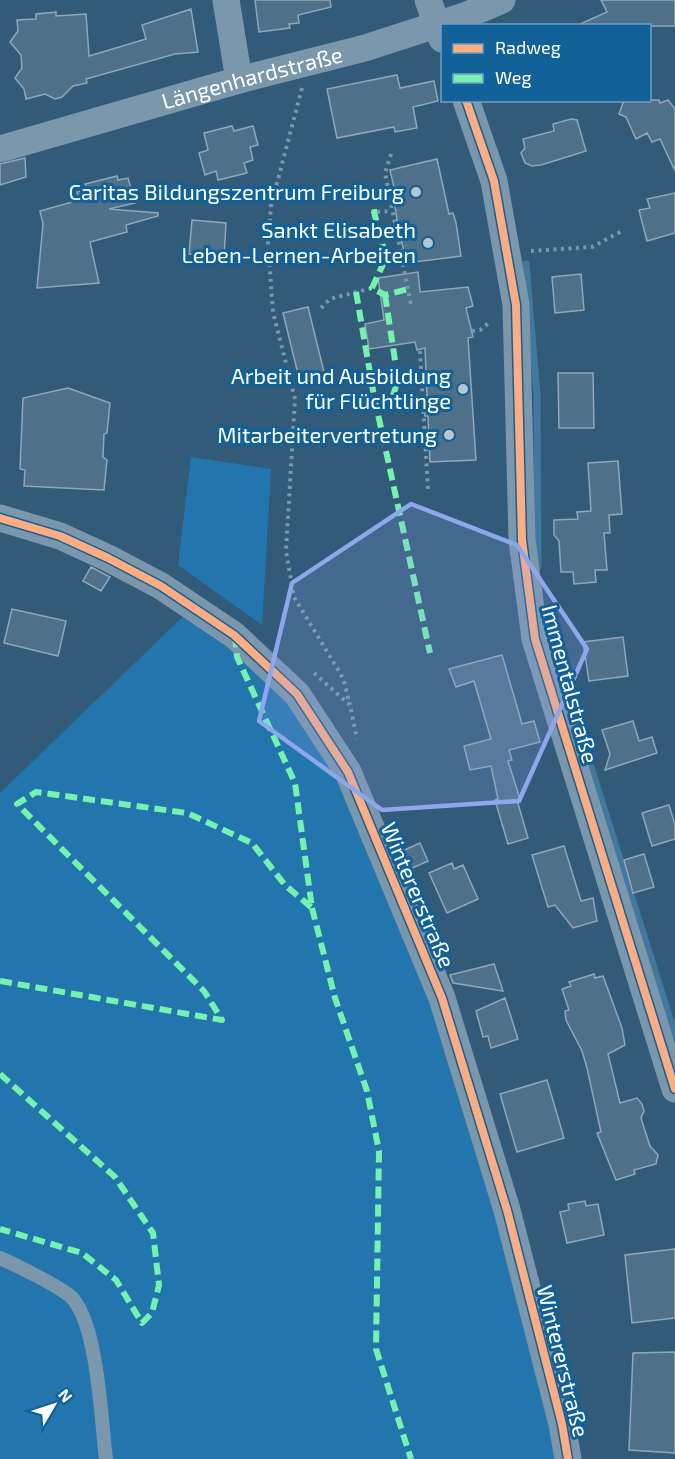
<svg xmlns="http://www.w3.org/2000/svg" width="675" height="1459" viewBox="0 0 675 1459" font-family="'Exo 2',sans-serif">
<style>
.green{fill:#2376ad}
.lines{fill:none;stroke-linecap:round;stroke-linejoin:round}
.stream{stroke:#41789e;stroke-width:7}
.building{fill:#4e7088;stroke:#8fa7b9;stroke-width:1.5}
.path{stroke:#7b97ab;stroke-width:4;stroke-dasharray:3 4.5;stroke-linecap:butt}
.service{stroke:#7b97ab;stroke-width:14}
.minor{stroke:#7b97ab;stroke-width:27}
.quiet{stroke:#73f3ae;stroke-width:6;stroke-dasharray:12 6;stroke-linecap:butt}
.cycleway-casing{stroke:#126198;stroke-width:11}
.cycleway{stroke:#ffac80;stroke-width:8}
.marked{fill:#8ea6ec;fill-opacity:0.2;stroke:#8ea6ec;stroke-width:4.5;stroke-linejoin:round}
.poi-dot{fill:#b7c6d0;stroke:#126198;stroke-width:2}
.labels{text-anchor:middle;stroke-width:6;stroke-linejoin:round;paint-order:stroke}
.street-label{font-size:22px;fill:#fff;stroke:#126198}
.poi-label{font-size:22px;fill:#fff;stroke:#126198;text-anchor:end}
</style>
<rect width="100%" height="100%" fill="#315b79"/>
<path class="green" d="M 191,457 L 271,469 L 262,625 L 178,565 Z
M 194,606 L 299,691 L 445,999 L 576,1459 L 0,1459 L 0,793 Z"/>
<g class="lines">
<path class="stream" d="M 526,264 L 537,395 L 538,567
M 545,620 L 675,1035"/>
</g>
<path class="building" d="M 255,0 L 330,0 L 331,7 L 298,15 L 299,23 L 289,24 L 290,28 L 259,32 Z
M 601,0 L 675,0 L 675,26 L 576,26 L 607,12 Z
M 191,9 L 198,52 L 175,54 L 86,79 L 87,83 L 73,86 L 62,97 L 55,99 L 45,94 L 26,99 L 24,89 L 15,78 L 22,68 L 21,55 L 10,42 L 18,31 L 17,20 L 36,19 L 36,14 L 56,12 L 56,16 L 86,14 L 89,56 L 146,39 L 142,25 Z
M 397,75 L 400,88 L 434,81 L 438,101 L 413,107 L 417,128 L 395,132 L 394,127 L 337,138 L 327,89 Z
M 624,100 L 659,100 L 660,103 L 668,100 L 675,109 L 675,171 L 660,139 L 652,142 L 647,133 L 636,139 L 626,117 L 619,114 Z
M 571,119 L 577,120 L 586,151 L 541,165 L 532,166 L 525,163 L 521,153 L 525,148 L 523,139 L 554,131 L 553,124 Z
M 232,126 L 234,131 L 253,126 L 258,145 L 250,147 L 253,160 L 244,163 L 247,173 L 218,180 L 216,171 L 205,175 L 199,153 L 208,150 L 204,133 Z
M 25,158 L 26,177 L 0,185 L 0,164 Z
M 437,159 L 449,214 L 453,213 L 456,223 L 461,256 L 407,263 L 398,227 L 395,206 L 398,205 L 390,170 Z
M 117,176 L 118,180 L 128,178 L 135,203 L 109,209 L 158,213 L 158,216 L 126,225 L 127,232 L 90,242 L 99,283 L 37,288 L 43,224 L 40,211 L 79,200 L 77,192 L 87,189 L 85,184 Z
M 675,193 L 675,233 L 647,241 L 639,210 L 650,208 L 647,199 Z
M 192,220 L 226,223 L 224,257 L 189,254 Z
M 418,272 L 420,292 L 468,287 L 473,306 L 466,308 L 473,337 L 468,338 L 476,460 L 430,462 L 428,416 L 425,416 L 424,397 L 427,397 L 425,348 L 417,350 L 415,342 L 369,349 L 365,324 L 384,320 L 378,278 Z
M 581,274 L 584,310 L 555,313 L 552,277 Z
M 308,307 L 325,376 L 300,382 L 283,313 Z
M 558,373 L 593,373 L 594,428 L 559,428 Z
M 68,388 L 110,403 L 107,433 L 104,434 L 103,457 L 107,460 L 104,490 L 24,486 L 25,470 L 20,469 L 23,398 Z
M 618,461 L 622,514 L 609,515 L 610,533 L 604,533 L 607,570 L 595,570 L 596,582 L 574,584 L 573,572 L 561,572 L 559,541 L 554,535 L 554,520 L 578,519 L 577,512 L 591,511 L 588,463 Z
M 91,567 L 110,577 L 101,591 L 83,581 Z
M 12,609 L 66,621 L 58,656 L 4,643 Z
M 623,637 L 628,676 L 589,681 L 583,642 Z
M 502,655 L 522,724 L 534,721 L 540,742 L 509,750 L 512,760 L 508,761 L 520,799 L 517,800 L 528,838 L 508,844 L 495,800 L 498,799 L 491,766 L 470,770 L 464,746 L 491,739 L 474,681 L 456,687 L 449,669 Z
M 633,721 L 639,741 L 652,737 L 657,753 L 605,770 L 610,754 L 602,730 Z
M 669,805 L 675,825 L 675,839 L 652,846 L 642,813 Z
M 420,843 L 428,861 L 408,870 L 400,852 Z
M 564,846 L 581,901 L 593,898 L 597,921 L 573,928 L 555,905 L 548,907 L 532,855 Z
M 644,854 L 654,887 L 633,893 L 624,860 Z
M 452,863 L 454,869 L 463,865 L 478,899 L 447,913 L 429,873 Z
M 494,964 L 503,991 L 453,983 L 450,975 Z
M 594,974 L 595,978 L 603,976 L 622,1028 L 625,1045 L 608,1054 L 620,1103 L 637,1098 L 642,1104 L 644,1111 L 641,1118 L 645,1131 L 650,1146 L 658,1155 L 656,1164 L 634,1170 L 635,1174 L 616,1180 L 597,1133 L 601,1132 L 587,1068 L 582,1051 L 566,1020 L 565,1011 L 569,1010 L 562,989 L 571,986 L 569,982 Z
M 505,998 L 518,1039 L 491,1048 L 488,1036 L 483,1037 L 476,1011 Z
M 547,1080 L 564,1138 L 517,1152 L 500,1094 Z
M 585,1201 L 586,1206 L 598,1204 L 604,1235 L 567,1243 L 560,1212 L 569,1210 L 568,1204 Z
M 675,1249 L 675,1318 L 632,1323 L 625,1255 Z
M 675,1352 L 675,1453 L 629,1450 L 633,1353 Z"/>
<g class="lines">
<path class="path" d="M 302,88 L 271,206 L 268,243 L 273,312 L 295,399 L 286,551 L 294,597 L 343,678 L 350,705
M 391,154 L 385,173 L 411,305
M 377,212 L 392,211
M 531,251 L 592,247 L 624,230
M 321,308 L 330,299 L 372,288
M 472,331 L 480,330 L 491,321
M 420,351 L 428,490
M 314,673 L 350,705 L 357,739"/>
<path class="service" d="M 0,1258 C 18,1266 54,1284 69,1295 C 98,1319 101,1421 106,1459"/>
<g class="minor">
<path d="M 226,0 L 239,80"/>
<path d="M 428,0 L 442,39"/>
<path d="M 466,100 L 494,181 L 516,305 L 522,540 L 535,639 L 675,1089"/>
<path id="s1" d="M 0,149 L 239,80 L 365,48 L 467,15 L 502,0"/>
<path d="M 0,518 L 60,536 L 108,558 L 161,586 L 234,635 L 297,694 L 348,772 L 442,998 L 507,1210 L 562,1424 L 568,1459"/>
</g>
<path class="quiet" d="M 377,212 L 374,212 L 386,258 L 372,288 L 385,295 L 408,289
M 356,292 L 374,396 L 430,653
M 385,295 L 398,380 L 390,405
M 312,908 L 335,998 L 367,1091 L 379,1151 L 376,1349 L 411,1459
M 0,981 L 222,1020 L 204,991 L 17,804 L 36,792 L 187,813 L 252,843 L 285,885 L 312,908 L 295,783 L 237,657 L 235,637
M 0,1074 L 115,1177 L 153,1233 L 159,1285 L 152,1313 L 142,1323 L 116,1280 L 82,1253 L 0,1229"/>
<g class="cycleway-casing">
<path id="cycleway" d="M 466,100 L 494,181 L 516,305 L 522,540 L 535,639 L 675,1089
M 0,518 L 60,536 L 108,558 L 161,586 L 234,635 L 297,694 L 348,772 L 442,998 L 507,1210 L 562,1424 L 568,1459"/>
</g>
<use href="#cycleway" class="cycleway"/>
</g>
<path class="marked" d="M 411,504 L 517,545 L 587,649 L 519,801 L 382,810 L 259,721 L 292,583 Z"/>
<g class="poi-dot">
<circle cx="416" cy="192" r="6"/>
<circle cx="428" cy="243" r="6"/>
<circle cx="463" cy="389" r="6"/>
<circle cx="449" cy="435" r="6"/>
</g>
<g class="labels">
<g class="street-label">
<text dy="8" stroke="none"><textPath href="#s1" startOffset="262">Längenhardstraße</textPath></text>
<text transform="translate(570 684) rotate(75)" y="8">Immentalstraße</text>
<text transform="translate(418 895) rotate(67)" y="8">Wintererstraße</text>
<text transform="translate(563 1361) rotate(76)" y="8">Wintererstraße</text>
</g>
<g class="poi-label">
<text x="404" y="200">Caritas Bildungszentrum Freiburg</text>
<text x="416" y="238">Sankt Elisabeth<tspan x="416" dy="25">Leben-Lernen-Arbeiten</tspan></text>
<text x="451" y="384">Arbeit und Ausbildung<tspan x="451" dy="25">für Flüchtlinge</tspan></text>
<text x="437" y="443">Mitarbeitervertretung</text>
</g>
</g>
<rect x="441" y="24" width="210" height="78" fill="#126198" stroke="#71a0c1" stroke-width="1.5"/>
<rect x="453" y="44" width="30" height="9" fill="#ffac80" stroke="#71a0c1" stroke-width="1.5"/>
<text x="495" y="54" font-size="18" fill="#ffffff">Radweg</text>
<rect x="453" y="74" width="30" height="9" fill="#73f3ae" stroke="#71a0c1" stroke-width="1.5"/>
<text x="495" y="84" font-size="18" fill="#ffffff">Weg</text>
<g transform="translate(54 1405) rotate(51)" stroke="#126198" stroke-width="4.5" paint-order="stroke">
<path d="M0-4.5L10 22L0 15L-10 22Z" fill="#ffffff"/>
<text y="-9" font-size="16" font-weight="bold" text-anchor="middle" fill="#ffffff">N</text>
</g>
</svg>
